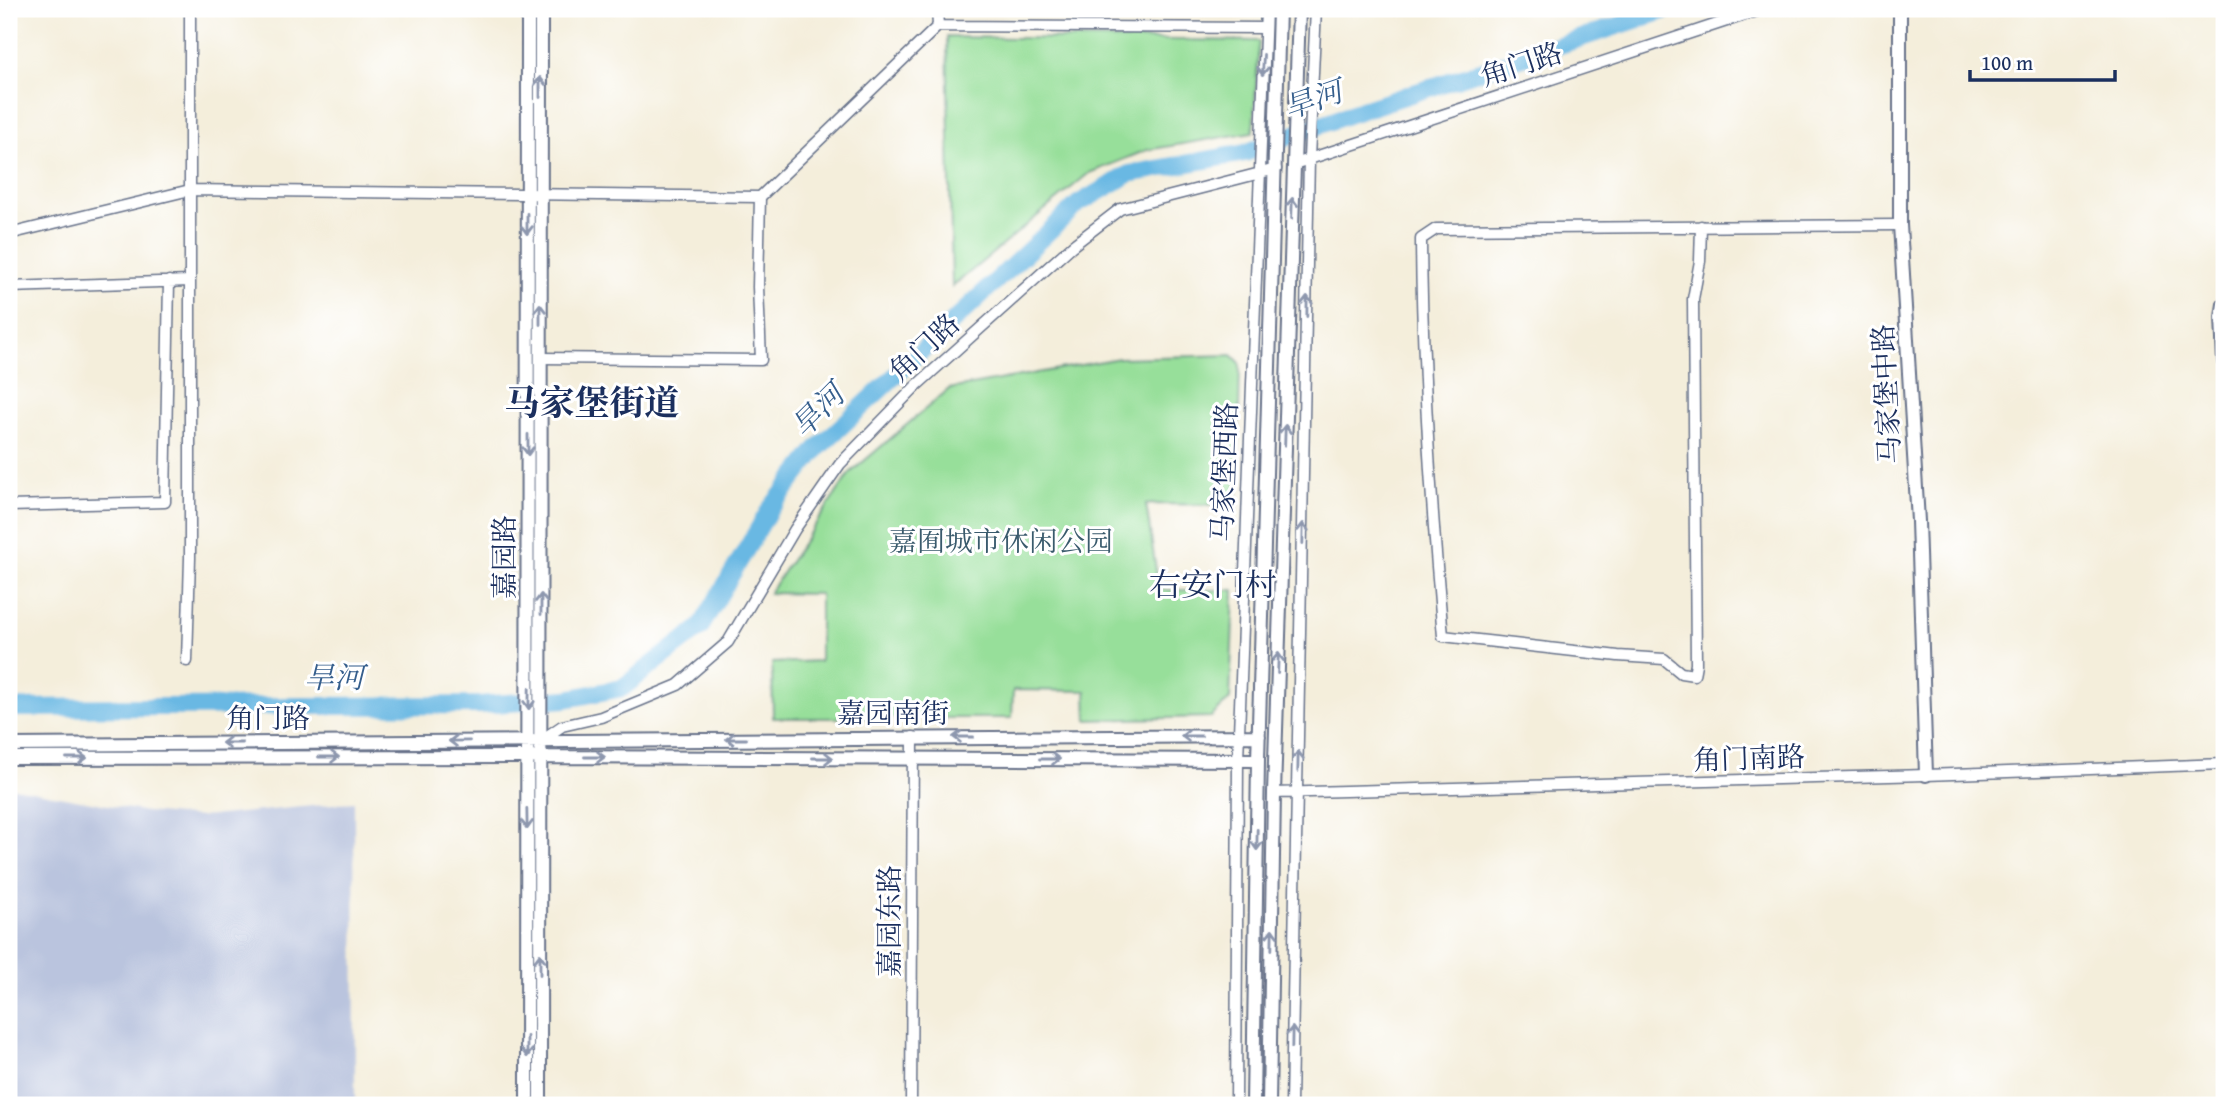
<svg xmlns="http://www.w3.org/2000/svg" width="2233" height="1114" viewBox="0 0 2233 1114" font-family="'Gentium Book Plus','Noto Serif SC',serif">
<style>
.industrial{fill:#bac4de}
.green{fill:#97df9a;stroke:#59877c;stroke-width:2}
.lines{fill:none;stroke-linecap:round;stroke-linejoin:round}
.river{stroke:#69b8e3;stroke-width:18}
.minor-casing{stroke:#67728a;stroke-width:13}
.major-casing{stroke:#67728a;stroke-width:16}
.minor{stroke:#fff;stroke-width:10}
.major{stroke:#fff;stroke-width:12}
.oneway{stroke:#8d97ae}
.labels{text-anchor:middle;stroke-width:6;stroke-linejoin:round;paint-order:stroke}
.street-label{font-size:28px;fill:#1b2f5e;stroke:#fff}
.park-label{font-size:28px;fill:#3a5b6d;stroke:#fff}
.water-label{font-size:30px;font-style:italic;fill:#365f8d;stroke:#fff}
.quarter-label{font-size:32px;fill:#1b2f5e;stroke:#fff}
.district-label{font-size:35px;font-weight:bold;fill:#1b2f5e;stroke:#fff}
</style>
<rect width="100%" height="100%" fill="#fff"/>
<filter id="ink" filterUnits="userSpaceOnUse"><feTurbulence type="fractalNoise" baseFrequency=".0143" numOctaves="2"/><feDisplacementMap in="SourceGraphic" scale="14" xChannelSelector="R" yChannelSelector="G"/><feConvolveMatrix kernelMatrix="1 2 1 2 8 2 1 2 1" color-interpolation-filters="sRGB"/></filter>
<filter id="wash" filterUnits="userSpaceOnUse"><feTurbulence type="fractalNoise" baseFrequency=".00686" numOctaves="4" result="noise"/><feDisplacementMap in="SourceGraphic" scale="28" xChannelSelector="R" yChannelSelector="G"/><feGaussianBlur stdDeviation="1.57" result="paint"/><feColorMatrix in="noise" values="0 0 0 0 0 0 0 0 0 0 0 0 0 0 0 0 0 1.4 0 .05"/><feComposite in="paint" operator="in"/></filter>
<g filter="url(#wash)">
<rect width="100%" height="100%" fill="#f4eedb"/>
<path class="industrial" d="M 9,787 L 146,812 L 200,817 L 354,802 L 355,1105 L 9,1105 Z"/>
<path class="green" d="M 947,37 L 1259,41 L 1253,132 L 1147,150 L 1089,173 L 952,287 Z
M 1232,355 L 1240,363 L 1237,505 L 1146,504 L 1159,590 L 1234,590 L 1230,699 L 1211,717 L 1087,720 L 1086,691 L 1013,690 L 1012,718 L 773,718 L 772,663 L 820,661 L 820,594 L 769,593 L 850,473 L 949,389 L 1119,358 Z"/>
<g class="lines">
<path class="river" d="M 9,708 L 479,705 L 566,699 L 622,688 L 700,628 L 770,509 L 817,449 L 1078,204 L 1129,174 L 1245,153 L 1347,115 L 1669,9"/>
</g>
</g>
<g filter="url(#ink)">
<g class="lines">
<g class="minor-casing">
<path id="minor" d="M 937,9 L 938,26
M 1294,164 L 1763,9
M 1701,226 L 1700,261 L 1693,299 L 1696,664 L 1694,675 L 1681,673 L 1664,659 L 1618,656 L 1443,636 C 1431,504 1422,372 1421,239 L 1436,229 L 1900,225
M 9,234 L 190,190 L 760,197 L 938,26 L 1265,28
M 9,287 L 190,281
M 540,358 L 761,360 L 758,287 L 760,197
M 9,506 L 165,502 L 169,281
M 187,661 L 190,558 L 190,9
M 540,741 L 562,726 L 601,717 L 678,685 L 728,642 L 795,529 L 840,464 L 916,386 L 1072,246 L 1120,209 L 1276,169
M 1274,793 L 1926,775 L 2224,764
M 911,1105 L 913,737
M 1236,1105 L 1238,760 L 1266,9
M 1291,1105 L 1309,158 L 1316,9"/>
</g>
<g class="major-casing">
<path id="major" d="M 1900,9 L 1900,225 L 1918,521 L 1926,775
M 2224,304 L 2222,317 L 2224,362
M 9,745 L 1259,736
M 9,758 L 527,757 L 1258,760
M 527,1105 L 528,9
M 540,1105 L 541,9
M 1253,1105 L 1258,760 L 1279,9
M 1269,1105 L 1274,793 L 1299,9"/>
</g>
<use href="#minor" class="minor"/>
<use href="#major" class="major"/>
</g>
<defs><path id="oneway-shaft" d="M-6 0H5M1.5-3L5.5 0L1.5 3" fill="none" stroke-width="1.6" stroke-linecap="round" stroke-linejoin="round" transform="scale(1.75)"/></defs>
<g class="oneway">
<use href="#oneway-shaft" transform="translate(1263 65) rotate(93)"/>
<use href="#oneway-shaft" transform="translate(540 87) rotate(-90)"/>
<use href="#oneway-shaft" transform="translate(1292 208) rotate(-88)"/>
<use href="#oneway-shaft" transform="translate(527 224) rotate(90)"/>
<use href="#oneway-shaft" transform="translate(1307 306) rotate(-89)"/>
<use href="#oneway-shaft" transform="translate(540 314) rotate(-90)"/>
<use href="#oneway-shaft" transform="translate(1285 435) rotate(-88)"/>
<use href="#oneway-shaft" transform="translate(528 445) rotate(90)"/>
<use href="#oneway-shaft" transform="translate(1303 533) rotate(-89)"/>
<use href="#oneway-shaft" transform="translate(541 604) rotate(-90)"/>
<use href="#oneway-shaft" transform="translate(1278 663) rotate(-88)"/>
<use href="#oneway-shaft" transform="translate(529 699) rotate(91)"/>
<use href="#oneway-shaft" transform="translate(1191 736) rotate(180)"/>
<use href="#oneway-shaft" transform="translate(963 737) rotate(180)"/>
<use href="#oneway-shaft" transform="translate(736 739) rotate(180)"/>
<use href="#oneway-shaft" transform="translate(459 741) rotate(179)"/>
<use href="#oneway-shaft" transform="translate(232 743) rotate(180)"/>
<use href="#oneway-shaft" transform="translate(329 757)"/>
<use href="#oneway-shaft" transform="translate(595 757)"/>
<use href="#oneway-shaft" transform="translate(77 758)"/>
<use href="#oneway-shaft" transform="translate(823 758)"/>
<use href="#oneway-shaft" transform="translate(1050 759)"/>
<use href="#oneway-shaft" transform="translate(1298 761) rotate(-89)"/>
<use href="#oneway-shaft" transform="translate(527 819) rotate(89)"/>
<use href="#oneway-shaft" transform="translate(1257 840) rotate(91)"/>
<use href="#oneway-shaft" transform="translate(1272 939) rotate(-89)"/>
<use href="#oneway-shaft" transform="translate(540 964) rotate(-90)"/>
<use href="#oneway-shaft" transform="translate(1292 1037) rotate(-89)"/>
<use href="#oneway-shaft" transform="translate(527 1047) rotate(90)"/>
</g>
</g>
<g class="labels">
<g class="street-label">
<text transform="translate(1521 64) rotate(-18)" y="10">角门路</text>
<text transform="translate(924 347) rotate(-43)" y="10">角门路</text>
<text transform="translate(1886 394) rotate(-93)" y="10">马家堡中路</text>
<text transform="translate(1224 472) rotate(-88)" y="10">马家堡西路</text>
<text transform="translate(504 557) rotate(-90)" y="10">嘉园路</text>
<text x="893" y="723">嘉园南街</text>
<text x="268" y="728">角门路</text>
<text transform="translate(1749 758) rotate(-2)" y="10">角门南路</text>
<text transform="translate(889 921) rotate(-90)" y="10">嘉园东路</text>
</g>
<g class="park-label">
<text x="1001" y="551">嘉囿城市休闲公园</text>
</g>
<g class="water-label">
<text transform="translate(1313 100) rotate(-19)" y="10">旱河</text>
<text transform="translate(818 411) rotate(-45)" y="10">旱河</text>
<text x="334" y="688">旱河</text>
</g>
<g class="quarter-label">
<text x="1213" y="596">右安门村</text>
</g>
<g class="district-label">
<text x="592" y="415">马家堡街道</text>
</g>
</g>
<rect width="2233" height="1114" fill="none" stroke="#fff" stroke-width="35"/>
<path d="M1970 70v10h145v-10" fill="none" stroke="#1b2f5e" stroke-width="3.5"/>
<text x="1981" y="70" font-size="21" fill="#1b2f5e" stroke="#ffffff" stroke-width="5" paint-order="stroke">100 m</text>
</svg>
